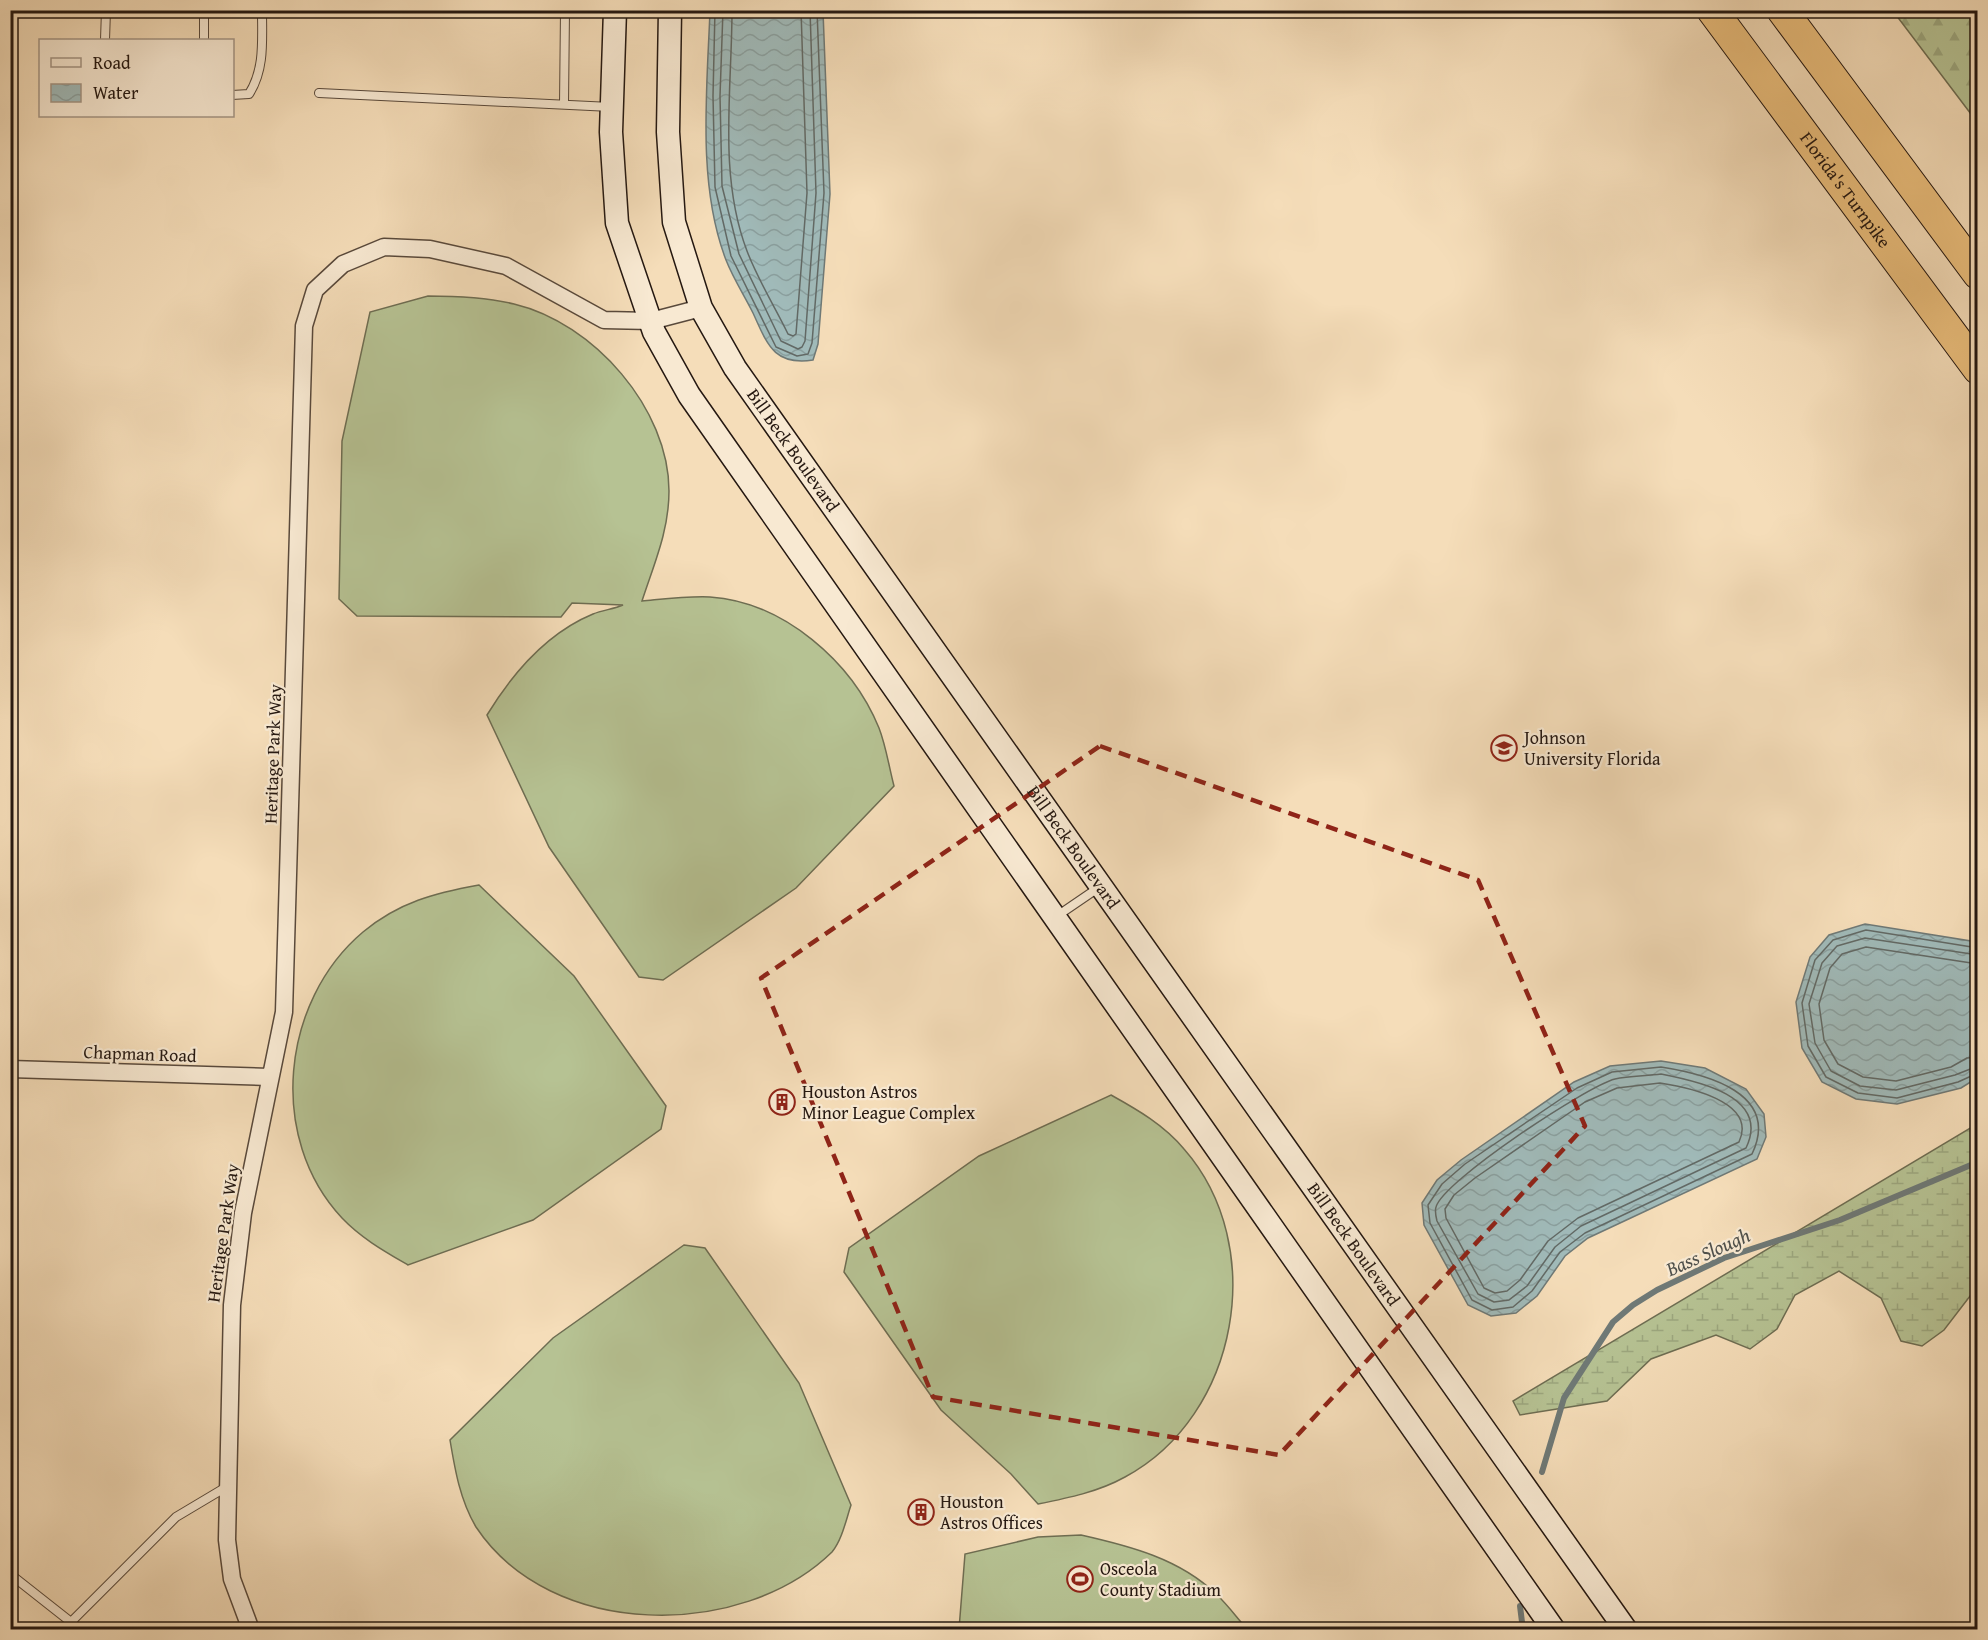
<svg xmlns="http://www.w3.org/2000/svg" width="1988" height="1640" viewBox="0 0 1988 1640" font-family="'Gentium Book Plus',serif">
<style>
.forest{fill:url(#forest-firs);stroke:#6e6d52;stroke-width:1.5}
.wetland{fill:url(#wetland-marsh);stroke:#6e6d52;stroke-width:1.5}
.pitch{fill:#b6c293;stroke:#6e6d52;stroke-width:1.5}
.water{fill:url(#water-waves);stroke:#6f7976;stroke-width:1.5}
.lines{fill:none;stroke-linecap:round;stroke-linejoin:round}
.shore{stroke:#626965;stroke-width:1.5}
.stream{stroke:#6f7976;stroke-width:6}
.lane-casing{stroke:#59493b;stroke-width:10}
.street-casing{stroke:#59493b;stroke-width:19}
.secondary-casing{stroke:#251811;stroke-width:25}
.highway-casing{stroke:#251811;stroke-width:32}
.lane{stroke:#f8e9d2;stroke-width:8}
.street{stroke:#f8e9d2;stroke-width:16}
.secondary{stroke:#f8e9d2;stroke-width:22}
.highway{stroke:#eabe7c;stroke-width:30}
.marked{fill:none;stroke:#8f2418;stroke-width:4.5;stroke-dasharray:12 8;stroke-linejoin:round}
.labels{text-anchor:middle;stroke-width:4.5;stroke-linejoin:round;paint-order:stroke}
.street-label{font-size:18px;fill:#251811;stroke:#f8e9d2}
.poi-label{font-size:18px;fill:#251811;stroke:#f8e9d2;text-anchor:start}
.water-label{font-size:20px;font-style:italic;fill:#50514c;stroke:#f8e9d2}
</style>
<defs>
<pattern id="forest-firs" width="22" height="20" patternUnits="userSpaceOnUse" patternTransform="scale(1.5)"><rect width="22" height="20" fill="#b6c293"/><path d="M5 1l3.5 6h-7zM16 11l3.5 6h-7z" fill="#9ca67e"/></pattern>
<pattern id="wetland-marsh" width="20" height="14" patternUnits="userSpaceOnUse" patternTransform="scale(1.5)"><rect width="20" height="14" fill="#b6c293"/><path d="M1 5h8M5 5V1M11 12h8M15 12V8" fill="none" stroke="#9ca67e"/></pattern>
<pattern id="water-waves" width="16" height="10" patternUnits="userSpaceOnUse" patternTransform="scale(1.5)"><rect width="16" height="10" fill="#a0bab9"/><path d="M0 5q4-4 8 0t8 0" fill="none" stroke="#8a9f9e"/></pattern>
</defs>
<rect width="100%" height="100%" fill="#f5ddb9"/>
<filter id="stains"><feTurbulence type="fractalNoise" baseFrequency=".00333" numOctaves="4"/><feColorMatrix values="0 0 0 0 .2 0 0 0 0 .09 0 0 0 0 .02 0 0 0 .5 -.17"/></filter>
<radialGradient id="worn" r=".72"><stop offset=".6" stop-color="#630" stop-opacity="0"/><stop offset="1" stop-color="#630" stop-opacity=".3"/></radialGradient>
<path class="forest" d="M 1893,11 L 1977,11 L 1977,122 Z"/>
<path class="wetland" d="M 1977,1124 L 1977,1287 L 1944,1330 L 1922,1346 L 1901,1341 L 1881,1298 L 1839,1271 L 1795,1295 L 1777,1329 L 1750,1349 L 1716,1335 L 1651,1359 L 1607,1401 L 1520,1415 L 1513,1401 Z"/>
<path class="pitch" d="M 428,296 C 457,296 486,297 514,304 C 594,323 669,409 669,491 C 669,531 654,564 642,601 C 664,599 687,596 710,597 C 784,602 852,662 879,728 C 886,746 889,767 894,786 L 796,888 L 663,980 L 639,977 L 549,847 L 487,715 C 512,674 547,633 593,614 C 603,610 614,609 623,605 L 572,603 L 561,617 L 357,616 L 339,599 L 342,441 L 370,312 Z
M 479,885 L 574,976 L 666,1106 L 661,1129 L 533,1220 L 408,1265 C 384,1251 361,1238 342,1218 C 267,1138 281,1001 363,932 C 399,902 435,893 479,885 Z
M 1111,1095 C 1138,1110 1164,1125 1184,1149 C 1269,1246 1239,1416 1125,1477 C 1098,1492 1068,1498 1038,1504 L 1011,1474 L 941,1410 L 844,1272 L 849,1248 L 979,1156 Z
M 684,1245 L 705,1248 L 799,1383 L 851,1505 C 846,1520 842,1540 832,1552 C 742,1640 551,1640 476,1527 C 460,1500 455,1470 450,1440 L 553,1338 Z
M 1081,1535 C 1130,1546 1180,1559 1216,1594 C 1228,1605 1237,1618 1247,1629 L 959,1629 L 965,1554 L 1038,1537 Z"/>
<path class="water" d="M 710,11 L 823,11 L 830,194 L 818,344 L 813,360 C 773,366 767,343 753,313 C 744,295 733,278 726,260 C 697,185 707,90 710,11 Z
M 1865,924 L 1977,942 L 1977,1078 L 1961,1088 L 1897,1104 L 1856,1099 L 1822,1082 L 1802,1048 L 1796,1002 L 1810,957 L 1829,935 Z
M 1661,1061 L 1705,1068 L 1746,1089 L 1764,1114 L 1766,1137 L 1757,1159 L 1588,1238 L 1565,1256 L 1537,1296 L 1516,1313 L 1491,1316 L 1468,1305 L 1424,1225 L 1422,1203 L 1437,1180 L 1461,1160 L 1574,1082 L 1610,1066 Z"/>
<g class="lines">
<path class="shore" d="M 715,10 L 713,96 L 715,187 L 731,256 L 776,347 L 797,356 L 808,354 L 812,343 L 824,193 L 817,10
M 723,10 L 720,96 L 722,186 L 739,254 L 781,341 L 798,349 L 802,347 L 805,341 L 816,193 L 810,10
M 732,10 C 732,90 718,175 747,251 C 758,280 775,307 788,334 L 793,336 L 796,334 L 807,193 L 801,10
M 1978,948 L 1866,930 L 1833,940 L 1815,960 L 1802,1003 L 1808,1046 L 1826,1077 L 1858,1093 L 1897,1098 L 1958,1082 L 1978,1073
M 1978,955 L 1865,938 L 1837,946 L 1822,963 L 1809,1004 L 1815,1043 L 1831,1071 L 1860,1086 L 1896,1090 L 1955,1075 L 1978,1066
M 1978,964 L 1866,947 L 1842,954 L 1830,968 L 1819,1004 L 1824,1040 L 1838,1064 L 1863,1077 L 1896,1081 L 1951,1067 L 1967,1058 L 1978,1057
M 1661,1067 C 1706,1074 1781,1093 1752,1154 L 1585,1233 L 1560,1252 L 1532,1291 L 1513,1307 L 1492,1310 L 1472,1300 L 1430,1223 L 1428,1205 L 1442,1184 L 1465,1164 L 1577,1088 L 1612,1072 Z
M 1661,1074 C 1697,1081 1771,1096 1746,1148 L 1581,1226 L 1555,1247 L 1527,1286 L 1509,1300 L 1494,1302 L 1478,1294 L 1437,1221 C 1436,1217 1435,1210 1436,1207 C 1443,1181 1587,1086 1615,1079 C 1629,1076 1646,1076 1661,1074 Z
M 1660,1083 C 1686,1087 1758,1101 1739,1142 L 1578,1218 L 1548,1241 L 1520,1280 L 1507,1291 L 1495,1293 L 1484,1288 L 1446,1218 L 1445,1209 L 1454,1195 L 1475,1178 L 1585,1102 L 1617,1088 Z"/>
<path class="stream" d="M 1542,1472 L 1564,1398 L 1613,1322 L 1633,1305 L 1657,1290 L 1724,1258 L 1840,1220 L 1978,1162
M 1520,1606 L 1523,1630"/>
<g class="lane-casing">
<path id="lane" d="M 105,40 L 106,10
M 204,40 L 204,10
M 319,93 L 611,107
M 232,95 L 249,94 C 265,69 262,40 262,10
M 564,104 L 565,10
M 1057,916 L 1101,886
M 10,1574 L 81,1630
M 71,1622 L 176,1517 L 228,1486"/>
</g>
<g class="street-casing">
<path id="street" d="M 10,1069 L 269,1077
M 251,1630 L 232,1579 L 227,1540 L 232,1305 L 243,1213 L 284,1012 L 304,326 L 315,290 L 343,264 L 384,247 L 430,249 L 506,266 L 604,320 L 651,321 L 701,308"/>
</g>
<g class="secondary-casing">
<g id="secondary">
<path d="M 615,10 L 611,132 L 617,223 L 654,332 L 689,395 L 1554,1630"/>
<path id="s1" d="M 670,10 L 668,132 L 674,222 L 701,308 L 735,368 L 1626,1630"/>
</g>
</g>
<g class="highway-casing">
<g id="highway">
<path id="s2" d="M 1712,10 L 1978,369"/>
<path d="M 1782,10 L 1978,274"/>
</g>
</g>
<use href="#lane" class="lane"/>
<use href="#street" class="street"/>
<use href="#secondary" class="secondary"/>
<use href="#highway" class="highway"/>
</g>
<path class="marked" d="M 1100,746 L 1478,880 L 1585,1126 L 1279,1455 L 933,1397 L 761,978 Z"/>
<defs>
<g id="university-ring" transform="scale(1.35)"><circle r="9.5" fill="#f8e9d2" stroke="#8f2418" stroke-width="1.5"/><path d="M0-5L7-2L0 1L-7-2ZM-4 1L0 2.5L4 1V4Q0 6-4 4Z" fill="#8f2418"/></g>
<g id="building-ring" transform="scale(1.35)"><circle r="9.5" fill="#f8e9d2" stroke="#8f2418" stroke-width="1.5"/><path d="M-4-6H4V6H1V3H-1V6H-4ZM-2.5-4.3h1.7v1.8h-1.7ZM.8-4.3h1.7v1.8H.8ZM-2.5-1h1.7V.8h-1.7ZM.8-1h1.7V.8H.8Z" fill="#8f2418"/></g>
<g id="stadium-ring" transform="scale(1.35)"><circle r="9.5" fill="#f8e9d2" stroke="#8f2418" stroke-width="1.5"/><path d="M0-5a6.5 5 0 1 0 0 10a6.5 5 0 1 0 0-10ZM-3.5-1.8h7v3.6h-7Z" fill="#8f2418"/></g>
</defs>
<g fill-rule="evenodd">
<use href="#university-ring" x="1504" y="748"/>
<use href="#building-ring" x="782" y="1102"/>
<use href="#building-ring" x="921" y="1512"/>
<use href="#stadium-ring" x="1080" y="1579"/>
</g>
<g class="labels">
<g class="street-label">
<text dy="6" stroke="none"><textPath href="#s2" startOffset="224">Florida's Turnpike</textPath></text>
<text dy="6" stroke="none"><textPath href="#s1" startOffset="472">Bill Beck Boulevard</textPath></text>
<text transform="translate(273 754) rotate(-88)" y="6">Heritage Park Way</text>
<text dy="6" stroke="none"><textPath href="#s1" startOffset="958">Bill Beck Boulevard</textPath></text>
<text transform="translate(140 1054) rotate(2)" y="6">Chapman Road</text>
<text transform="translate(223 1233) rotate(-82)" y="6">Heritage Park Way</text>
<text dy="6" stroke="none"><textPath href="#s1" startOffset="1444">Bill Beck Boulevard</textPath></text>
</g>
<g class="poi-label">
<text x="1524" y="744">Johnson<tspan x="1524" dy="21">University Florida</tspan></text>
<text x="802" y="1098">Houston Astros<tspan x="802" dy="21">Minor League Complex</tspan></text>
<text x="940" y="1508">Houston<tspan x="940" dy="21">Astros Offices</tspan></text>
<text x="1100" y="1575">Osceola<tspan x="1100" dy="21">County Stadium</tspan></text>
</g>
<g class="water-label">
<text transform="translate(1708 1252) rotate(-24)" y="7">Bass Slough</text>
</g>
</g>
<rect width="1988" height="1640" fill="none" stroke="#f5ddb9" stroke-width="36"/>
<rect x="12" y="12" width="1964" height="1616" fill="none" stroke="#251811" stroke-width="3"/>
<rect x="18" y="18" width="1952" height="1604" fill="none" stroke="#251811" stroke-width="1.5"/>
<rect x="39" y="39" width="195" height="78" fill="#f8e9d2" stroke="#a49585" stroke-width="1.5"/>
<rect x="51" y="58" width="30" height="9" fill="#f8e9d2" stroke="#a49585" stroke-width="1.5"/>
<text x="93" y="69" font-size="18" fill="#251811">Road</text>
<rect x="51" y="84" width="30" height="18" fill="url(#water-waves)" stroke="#a49585" stroke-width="1.5"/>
<text x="93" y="99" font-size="18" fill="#251811">Water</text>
<rect width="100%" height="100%" filter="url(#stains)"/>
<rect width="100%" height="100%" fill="url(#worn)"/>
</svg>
